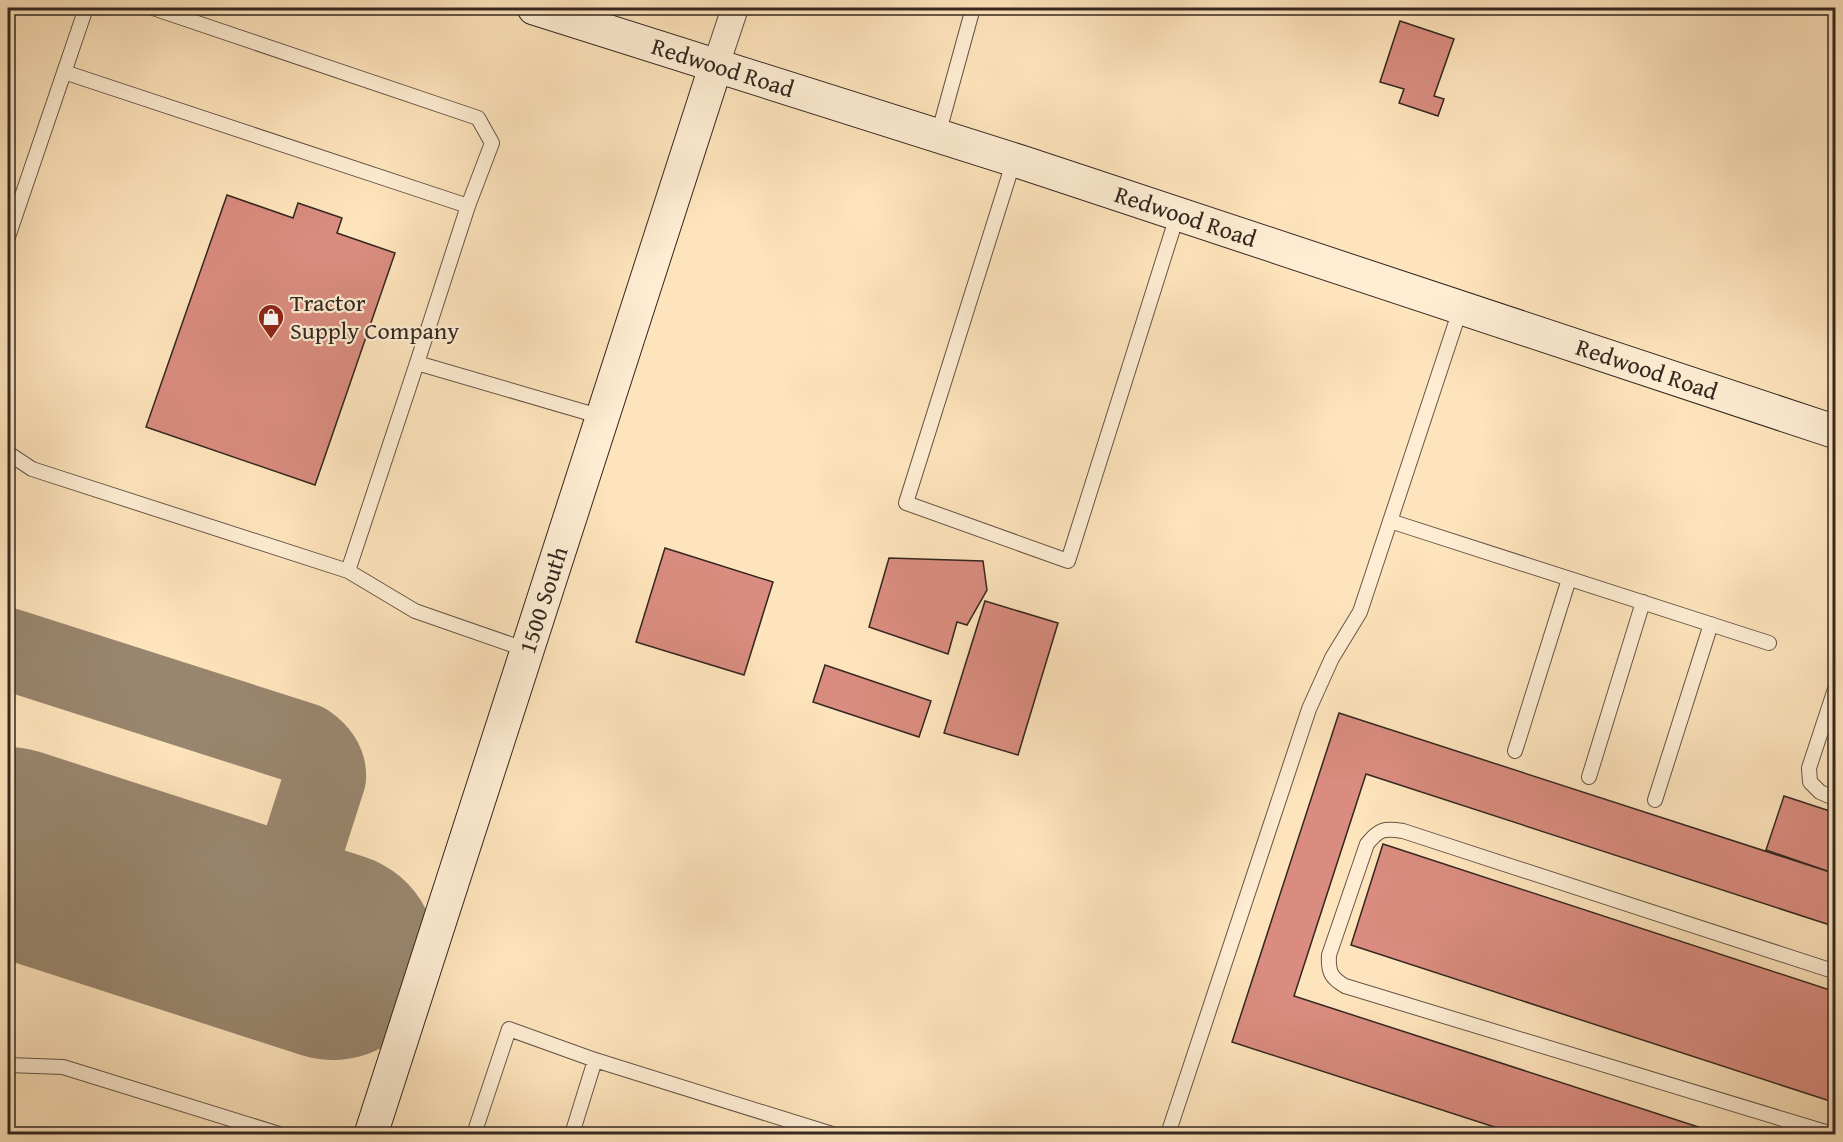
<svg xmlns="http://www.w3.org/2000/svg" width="1843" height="1142" viewBox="0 0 1843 1142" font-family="'Gentium Book Plus',serif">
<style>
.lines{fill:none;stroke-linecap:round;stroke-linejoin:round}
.taxiway{stroke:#99866e;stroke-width:82}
.runway{stroke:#99866e;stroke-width:208}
.building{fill:#d98c7f;stroke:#342720;stroke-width:1.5}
.lane-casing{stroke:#665647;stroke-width:16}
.street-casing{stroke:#665647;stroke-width:28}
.secondary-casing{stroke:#342720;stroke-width:35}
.lane{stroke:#feedd3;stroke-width:14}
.street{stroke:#feedd3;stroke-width:26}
.secondary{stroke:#feedd3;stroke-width:33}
.labels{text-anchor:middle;stroke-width:4.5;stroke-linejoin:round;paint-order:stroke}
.street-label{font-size:24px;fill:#342720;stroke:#feedd3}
.poi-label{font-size:24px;fill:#342720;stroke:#feedd3;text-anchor:start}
</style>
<rect width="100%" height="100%" fill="#fee4bc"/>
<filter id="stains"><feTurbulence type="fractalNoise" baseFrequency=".00333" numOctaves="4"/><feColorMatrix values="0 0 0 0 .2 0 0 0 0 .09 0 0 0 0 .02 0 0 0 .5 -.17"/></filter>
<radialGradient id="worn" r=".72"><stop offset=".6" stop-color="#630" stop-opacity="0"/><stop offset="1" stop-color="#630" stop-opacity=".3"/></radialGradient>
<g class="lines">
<path class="taxiway" d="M 8,649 L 305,744 C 317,752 326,763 325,778 L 291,884 L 286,892 L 278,900 L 256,912 L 232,919 L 217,918"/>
<path class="runway" d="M 8,851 L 333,956"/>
</g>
<path class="building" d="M 1400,21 L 1454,39 L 1434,96 L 1444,99 L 1438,116 L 1399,103 L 1404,89 L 1380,82 Z
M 227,195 L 293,218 L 298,203 L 342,218 L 337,233 L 395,253 L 315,485 L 146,427 Z
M 665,548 L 773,582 L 744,675 L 636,642 Z
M 889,558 L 983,561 L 987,590 L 967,625 L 957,622 L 948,654 L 869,627 Z
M 985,601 L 1058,623 L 1018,755 L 944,733 Z
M 825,665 L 931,701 L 919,737 L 813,702 Z
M 1339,713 L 1836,874 L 1836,927 L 1366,774 L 1294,996 L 1720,1134 L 1516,1134 L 1232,1042 Z
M 1784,796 L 1836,813 L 1836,874 L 1766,850 Z
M 1383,844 L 1836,992 L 1836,1103 L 1351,945 Z
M 1741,1128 L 1763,1134 L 1739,1134 Z"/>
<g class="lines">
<g class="lane-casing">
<path id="lane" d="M 153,8 L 478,118 L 492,143 L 468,206 L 417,363 L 602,417
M 64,72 L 468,206
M 938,135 L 973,8
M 1014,160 L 906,503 L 1068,561 L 1178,213
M 8,237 L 86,8
M 8,453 L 32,469 L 348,571 L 415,611 L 527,650
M 1390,521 L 1769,643
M 348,571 L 417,363
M 1836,686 L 1809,768 L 1810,782 L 1820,792 L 1836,799
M 1515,751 L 1569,579
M 1589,777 L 1643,602
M 1655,800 L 1711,624
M 8,1065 L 63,1067 L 279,1134
M 474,1134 L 509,1029 L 595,1060 L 832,1134
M 572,1134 L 595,1060
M 1168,1134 L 1309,709 L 1332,658 L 1360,612 L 1461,307
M 1832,1134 L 1345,986 C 1331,978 1328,972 1329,955 L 1367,844 C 1379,829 1384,828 1403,831 L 1836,972"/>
</g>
<g class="street-casing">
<path id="street" d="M 716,65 L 735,8"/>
</g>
<g class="secondary-casing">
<g id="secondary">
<path id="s1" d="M 534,8 L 1024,163 L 1836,432"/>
<path id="s2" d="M 371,1134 L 716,65"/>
</g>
</g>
<use href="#lane" class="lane"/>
<use href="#street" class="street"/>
<use href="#secondary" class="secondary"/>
</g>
<defs>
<g id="shop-pin" transform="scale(1.35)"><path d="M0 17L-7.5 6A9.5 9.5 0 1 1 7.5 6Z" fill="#8f2418" stroke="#feedd3"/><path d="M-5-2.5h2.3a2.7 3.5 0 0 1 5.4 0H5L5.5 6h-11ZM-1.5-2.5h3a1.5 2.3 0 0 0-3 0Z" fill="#fff"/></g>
</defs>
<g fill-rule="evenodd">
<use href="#shop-pin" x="271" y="317"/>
</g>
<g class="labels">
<g class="street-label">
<text dy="8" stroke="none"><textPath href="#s1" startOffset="198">Redwood Road</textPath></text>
<text dy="8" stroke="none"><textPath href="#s1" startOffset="684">Redwood Road</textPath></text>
<text dy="8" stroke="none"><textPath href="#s1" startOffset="1170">Redwood Road</textPath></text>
<text dy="8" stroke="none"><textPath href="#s2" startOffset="561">1500 South</textPath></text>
</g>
<g class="poi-label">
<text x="290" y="311">Tractor<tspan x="290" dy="28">Supply Company</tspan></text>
</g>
</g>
<rect width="1843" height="1142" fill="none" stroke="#fee4bc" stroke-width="30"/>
<rect x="9" y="9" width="1825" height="1124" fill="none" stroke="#342720" stroke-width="3"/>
<rect x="15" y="15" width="1813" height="1112" fill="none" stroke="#342720" stroke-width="1.5"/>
<rect width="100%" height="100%" filter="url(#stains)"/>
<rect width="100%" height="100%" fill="url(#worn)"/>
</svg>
